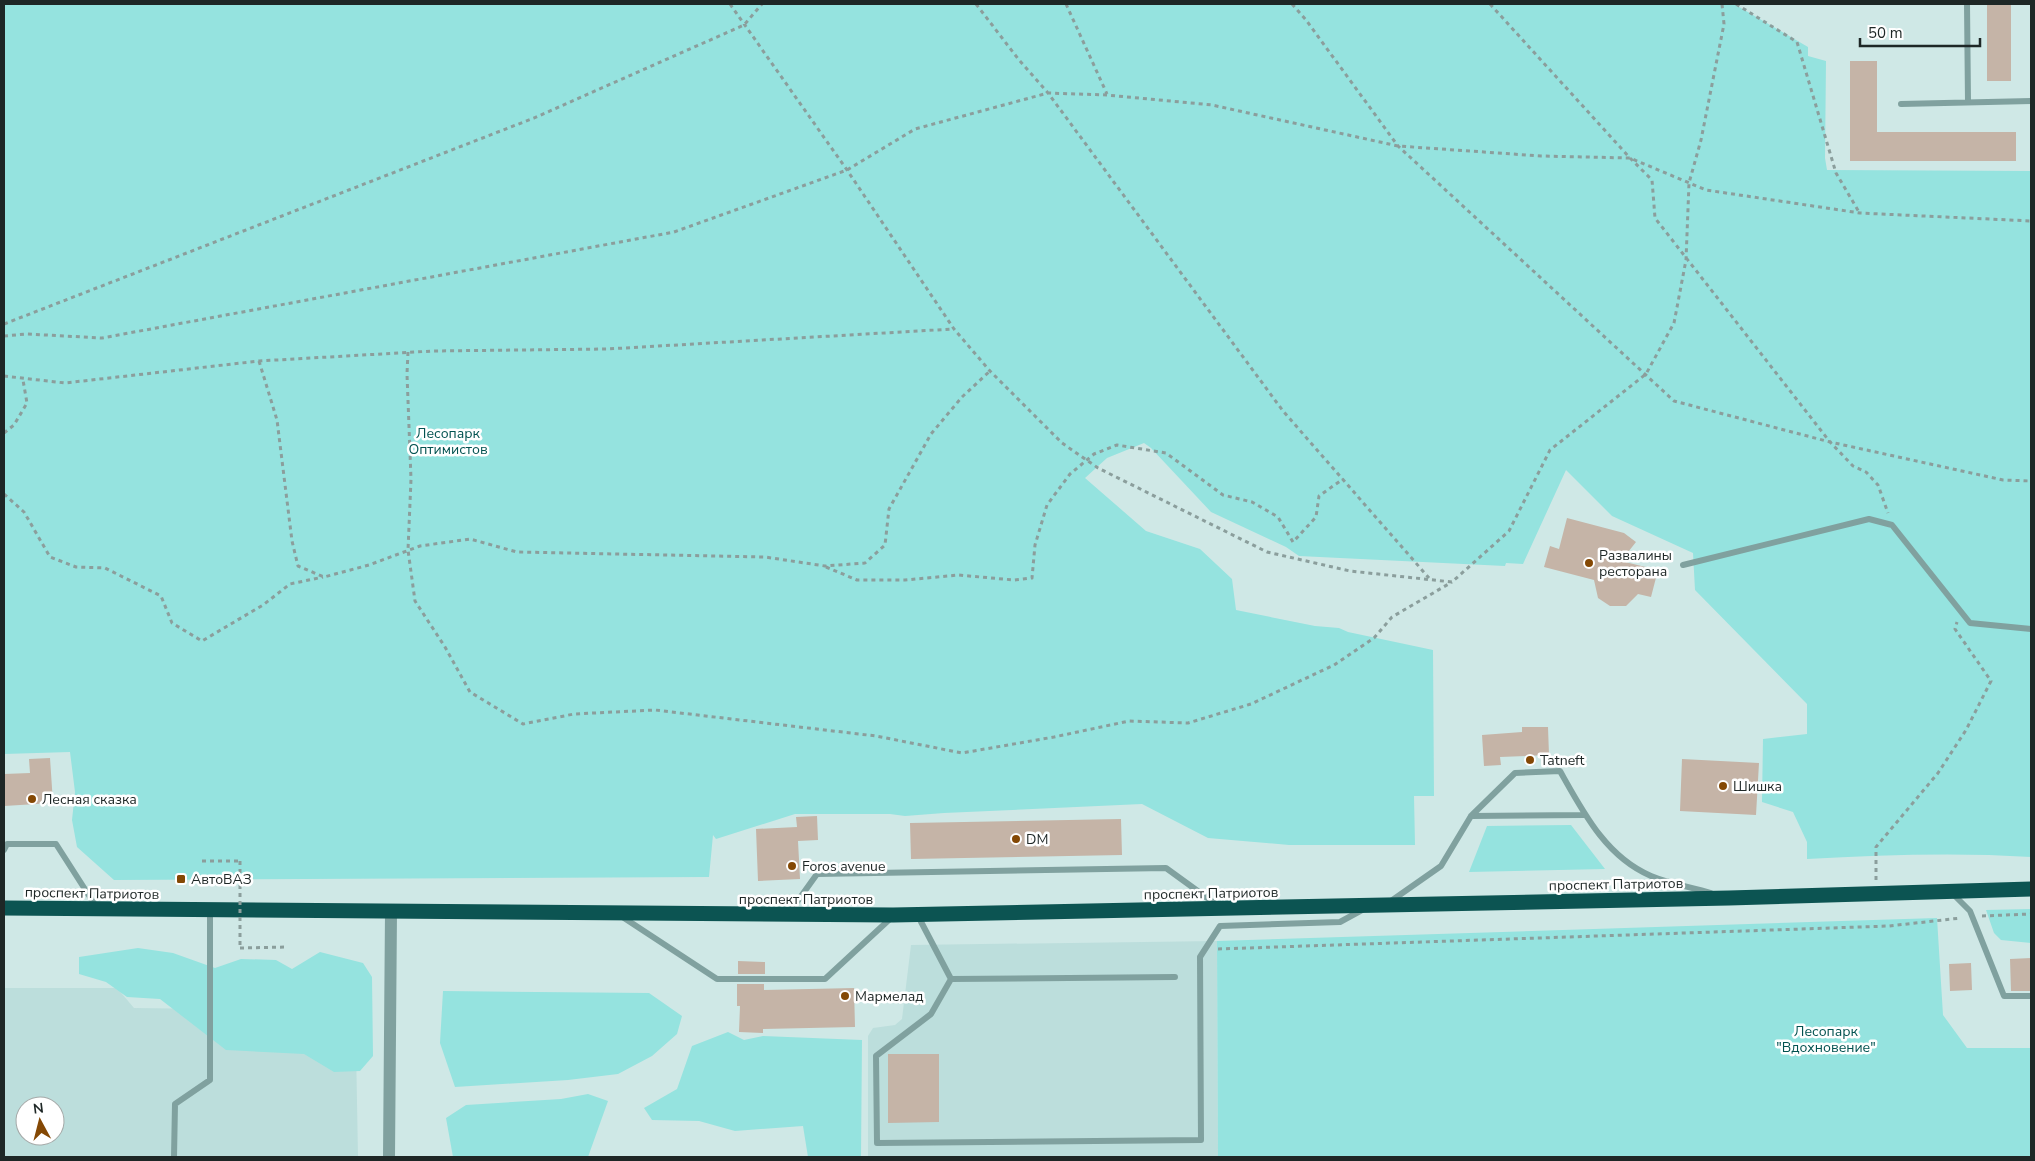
<svg xmlns="http://www.w3.org/2000/svg" width="2035" height="1161" viewBox="0 0 2035 1161" font-family="'Nunito Sans',sans-serif">
<style>
.built{fill:#bcdedc;fill-rule:evenodd}
.green{fill:#95e3df}
.building{fill:#c5b4a7}
.lines{fill:none;stroke-linecap:round;stroke-linejoin:round}
.path{stroke:#8b9e9c;stroke-width:3;stroke-dasharray:4 4;stroke-linecap:butt}
.lane{stroke:#80a19f;stroke-width:6}
.street{stroke:#80a19f;stroke-width:12}
.highway{stroke:#0c5452;stroke-width:15}
.path-bridge{stroke:#8b9e9c;stroke-width:3;stroke-dasharray:4 4;stroke-linecap:butt}
.poi-dot{fill:#844804;stroke:#fff;stroke-width:2}
.labels{text-anchor:middle;stroke-width:5;stroke-linejoin:round;paint-order:stroke}
.park-label{font-size:14px;fill:#025250;stroke:#fff}
.poi-label{font-size:14px;fill:#1e2726;stroke:#fff;text-anchor:start}
.street-label{font-size:14px;fill:#1e2726;stroke:#fff}
</style>
<rect width="100%" height="100%" fill="#cfe8e6"/>
<path class="built" d="M 1217,941 L 1218,1157 L 868,1157 L 868,1036 L 873,1028 L 895,1025 L 902,1019 L 911,945 Z
M 4,988 L 117,988 L 134,1008 L 210,1009 L 356,1047 L 358,1157 L 4,1157 ZM 25,1106 L 55,1106 L 55,1136 L 25,1136 Z"/>
<path class="green" d="M 4,4 L 1734,4 L 1808,47 L 1808,56 L 1826,61 L 1825,158 L 1827,170 L 2031,171 L 2031,857 C 1956,852 1882,855 1807,859 L 1807,842 L 1793,812 L 1762,802 L 1763,739 L 1807,734 L 1807,704 L 1695,590 L 1693,553 L 1612,516 L 1566,470 L 1523,564 L 1506,563 L 1505,566 L 1299,556 L 1286,547 L 1211,512 L 1151,448 L 1144,443 L 1107,458 L 1085,478 L 1146,531 L 1200,549 L 1232,579 L 1236,610 L 1315,626 L 1339,628 L 1348,632 L 1433,650 L 1434,796 L 1414,796 L 1415,845 L 1289,845 L 1208,838 L 1142,804 L 944,813 L 905,816 L 890,814 L 795,814 L 716,839 L 713,835 L 709,877 L 114,880 L 77,847 L 72,820 L 75,792 L 70,752 L 4,754 Z
M 1571,825 L 1605,869 L 1469,872 L 1487,826 Z
M 2031,909 L 2031,943 L 2001,940 L 1994,933 L 1986,910 Z
M 1937,918 L 1943,1015 L 1967,1048 L 2031,1048 L 2031,1157 L 1218,1157 L 1217,941 Z
M 138,948 L 173,953 L 215,968 L 241,959 L 276,960 L 292,969 L 320,952 L 363,963 L 372,977 L 373,1056 L 360,1071 L 334,1072 L 304,1054 L 226,1050 L 160,999 L 127,997 L 106,982 L 79,974 L 79,957 Z
M 443,991 L 649,993 L 682,1016 L 677,1034 L 652,1056 L 618,1074 L 568,1080 L 455,1087 L 440,1043 Z
M 728,1032 L 744,1040 L 763,1036 L 862,1040 L 861,1157 L 808,1157 L 803,1126 L 735,1131 L 699,1121 L 652,1120 L 644,1108 L 677,1089 L 692,1046 Z
M 588,1094 L 608,1101 L 588,1157 L 453,1157 L 446,1118 L 466,1105 L 561,1099 Z"/>
<path class="building" d="M 1987,4 L 2011,4 L 2011,81 L 1987,81 Z
M 1850,61 L 1877,61 L 1877,132 L 2016,132 L 2016,161 L 1850,161 Z
M 1567,518 L 1624,533 L 1636,542 L 1621,561 L 1658,570 L 1651,597 L 1638,594 L 1626,606 L 1610,606 L 1598,598 L 1594,580 L 1544,567 L 1550,546 L 1559,549 Z
M 1522,727 L 1548,727 L 1549,755 L 1500,757 L 1501,765 L 1484,766 L 1482,735 L 1522,732 Z
M 50,758 L 53,803 L 4,806 L 4,774 L 30,773 L 29,759 Z
M 1682,759 L 1759,763 L 1756,815 L 1680,811 Z
M 817,816 L 818,840 L 798,841 L 800,879 L 758,881 L 756,829 L 797,827 L 796,817 Z
M 1121,819 L 1122,855 L 911,859 L 910,823 Z
M 2031,958 L 2031,991 L 2011,991 L 2010,959 Z
M 738,961 L 765,962 L 765,974 L 738,974 Z
M 1971,963 L 1972,990 L 1950,991 L 1949,964 Z
M 737,984 L 764,984 L 764,990 L 854,988 L 855,1027 L 763,1029 L 763,1033 L 739,1032 L 740,1006 L 737,1006 Z
M 888,1054 L 939,1054 L 939,1122 L 888,1123 Z"/>
<g class="lines">
<path class="path" d="M 730,4 L 847,170 L 954,329 L 990,371 L 1062,443 L 1098,468 L 1267,552 L 1350,571 L 1452,582 L 1509,531 L 1550,450 L 1646,374 L 1674,323 L 1686,260 L 1689,183 L 1701,140 L 1724,24 L 1722,4
M 976,4 L 1019,60 L 1048,93 L 1283,411 L 1429,578
M 1066,4 L 1107,94
M 1292,4 L 1306,20 L 1398,146 L 1674,401 L 1830,442 L 2003,480 L 2031,481
M 1490,4 L 1630,158 L 1652,180 L 1655,218 L 1830,442 L 1853,466 L 1866,472 L 1878,485 L 1888,513
M 1736,4 L 1797,42 L 1836,173 L 1859,212
M 4,324 L 534,118 L 744,25 L 762,4
M 4,336 L 27,334 L 102,338 L 674,232 L 847,170 L 915,129 L 1048,93 L 1107,95 L 1212,105 L 1398,146 L 1541,156 L 1630,158 L 1706,190 L 1860,213 L 2031,221
M 408,352 L 407,374 L 411,479 L 408,550 L 415,601 L 445,647 L 470,692 L 523,724 L 574,714 L 655,710 L 876,736 L 962,753 L 1054,737 L 1129,721 L 1188,723 L 1251,704 L 1334,665 L 1374,638 L 1392,617 L 1452,582
M 259,361 L 277,420 L 292,541 L 298,566 L 324,577 L 369,565 L 420,546 L 470,539 L 517,552 L 765,557 L 825,566 L 865,563 L 885,545 L 889,509 L 931,434 L 962,397 L 990,371
M 4,376 L 65,383 L 259,361 L 433,351 L 607,349 L 953,329
M 4,433 L 14,425 L 27,403 L 23,380
M 4,494 L 24,512 L 50,557 L 76,567 L 105,568 L 161,596 L 172,623 L 202,641 L 263,605 L 290,584 L 323,577
M 826,567 L 857,580 L 905,580 L 958,575 L 1014,580 L 1032,578 L 1035,545 L 1047,505 L 1070,474 L 1094,454 L 1117,445 L 1166,453 L 1223,495 L 1252,502 L 1278,517 L 1293,542 L 1316,517 L 1319,496 L 1343,479
M 202,861 L 240,861
M 1876,880 L 1876,847 L 1938,773 L 1966,730 L 1991,681 L 1955,629 L 1957,622
M 1982,916 L 2031,914
M 240,948 L 287,947
M 1218,949 L 1889,926 L 1961,918"/>
<path class="lane" d="M 1967,4 L 1968,102
M 1901,104 L 2031,101
M 1683,565 L 1869,519 L 1892,525 L 1970,623 L 2031,629
M 1471,816 L 1584,815
M 4,850 L 7,844 L 56,844 L 97,908
M 1952,893 L 1970,911 L 2004,996 L 2031,996
M 1391,901 L 1441,866 L 1471,816 L 1515,773 L 1560,771 C 1583,812 1606,857 1651,876 C 1670,884 1691,887 1711,893
M 789,913 L 817,874 L 1166,868 L 1217,905
M 621,916 L 717,979 L 825,979 L 891,918
M 918,916 L 951,979 L 931,1014 L 876,1056 L 877,1143 L 1201,1140 L 1200,957 L 1220,926 L 1340,922 L 1362,910
M 951,979 L 1175,977
M 174,1157 L 175,1104 L 210,1080 L 210,910"/>
<path class="street" d="M 389,1157 L 391,912"/>
<path class="highway" d="M 4,908 L 893,915 L 1729,898 L 2031,889"/>
<path class="path-bridge" d="M 240,861 L 240,948"/>
</g>
<g class="poi-dot">
<circle cx="1589" cy="563" r="5"/>
<circle cx="1530" cy="760" r="5"/>
<circle cx="1723" cy="786" r="5"/>
<circle cx="32" cy="799" r="5"/>
<circle cx="1016" cy="839" r="5"/>
<circle cx="792" cy="866" r="5"/>
<rect x="176" y="874" width="10" height="10" rx="2.5"/>
<circle cx="845" cy="996" r="5"/>
</g>
<g class="labels">
<g class="park-label">
<text x="448" y="438">Лесопарк<tspan x="448" dy="16">Оптимистов</tspan></text>
<text x="1826" y="1036">Лесопарк<tspan x="1826" dy="16">"Вдохновение"</tspan></text>
</g>
<g class="poi-label">
<text x="1599" y="560">Развалины<tspan x="1599" dy="16">ресторана</tspan></text>
<text x="1540" y="765">Tatneft</text>
<text x="1733" y="791">Шишка</text>
<text x="42" y="804">Лесная сказка</text>
<text x="1026" y="844">DM</text>
<text x="802" y="871">Foros avenue</text>
<text x="191" y="884">АвтоВАЗ</text>
<text x="855" y="1001">Мармелад</text>
</g>
<g class="street-label">
<text transform="translate(1616 884) rotate(-1)" y="5">проспект Патриотов</text>
<text transform="translate(92 893) rotate(1)" y="5">проспект Патриотов</text>
<text transform="translate(1211 893) rotate(-1)" y="5">проспект Патриотов</text>
<text x="806" y="904">проспект Патриотов</text>
</g>
</g>
<rect width="2035" height="1161" fill="none" stroke="#1e2726" stroke-width="10"/>
<g transform="translate(40 1121) rotate(353)"><circle r="24" fill="#ffffff" stroke="#a5a9a8"/>
<path d="M0-4L9 19L0 12L-9 19Z" fill="#844804"/>
<text y="-8" font-size="14" font-weight="bold" text-anchor="middle" fill="#1e2726">N</text>
</g>
<path d="M1860 38v8h120v-8" fill="none" stroke="#1e2726" stroke-width="2.5"/>
<text x="1868" y="38" font-size="15" fill="#1e2726" stroke="#ffffff" stroke-width="4" paint-order="stroke">50 m</text>
</svg>
